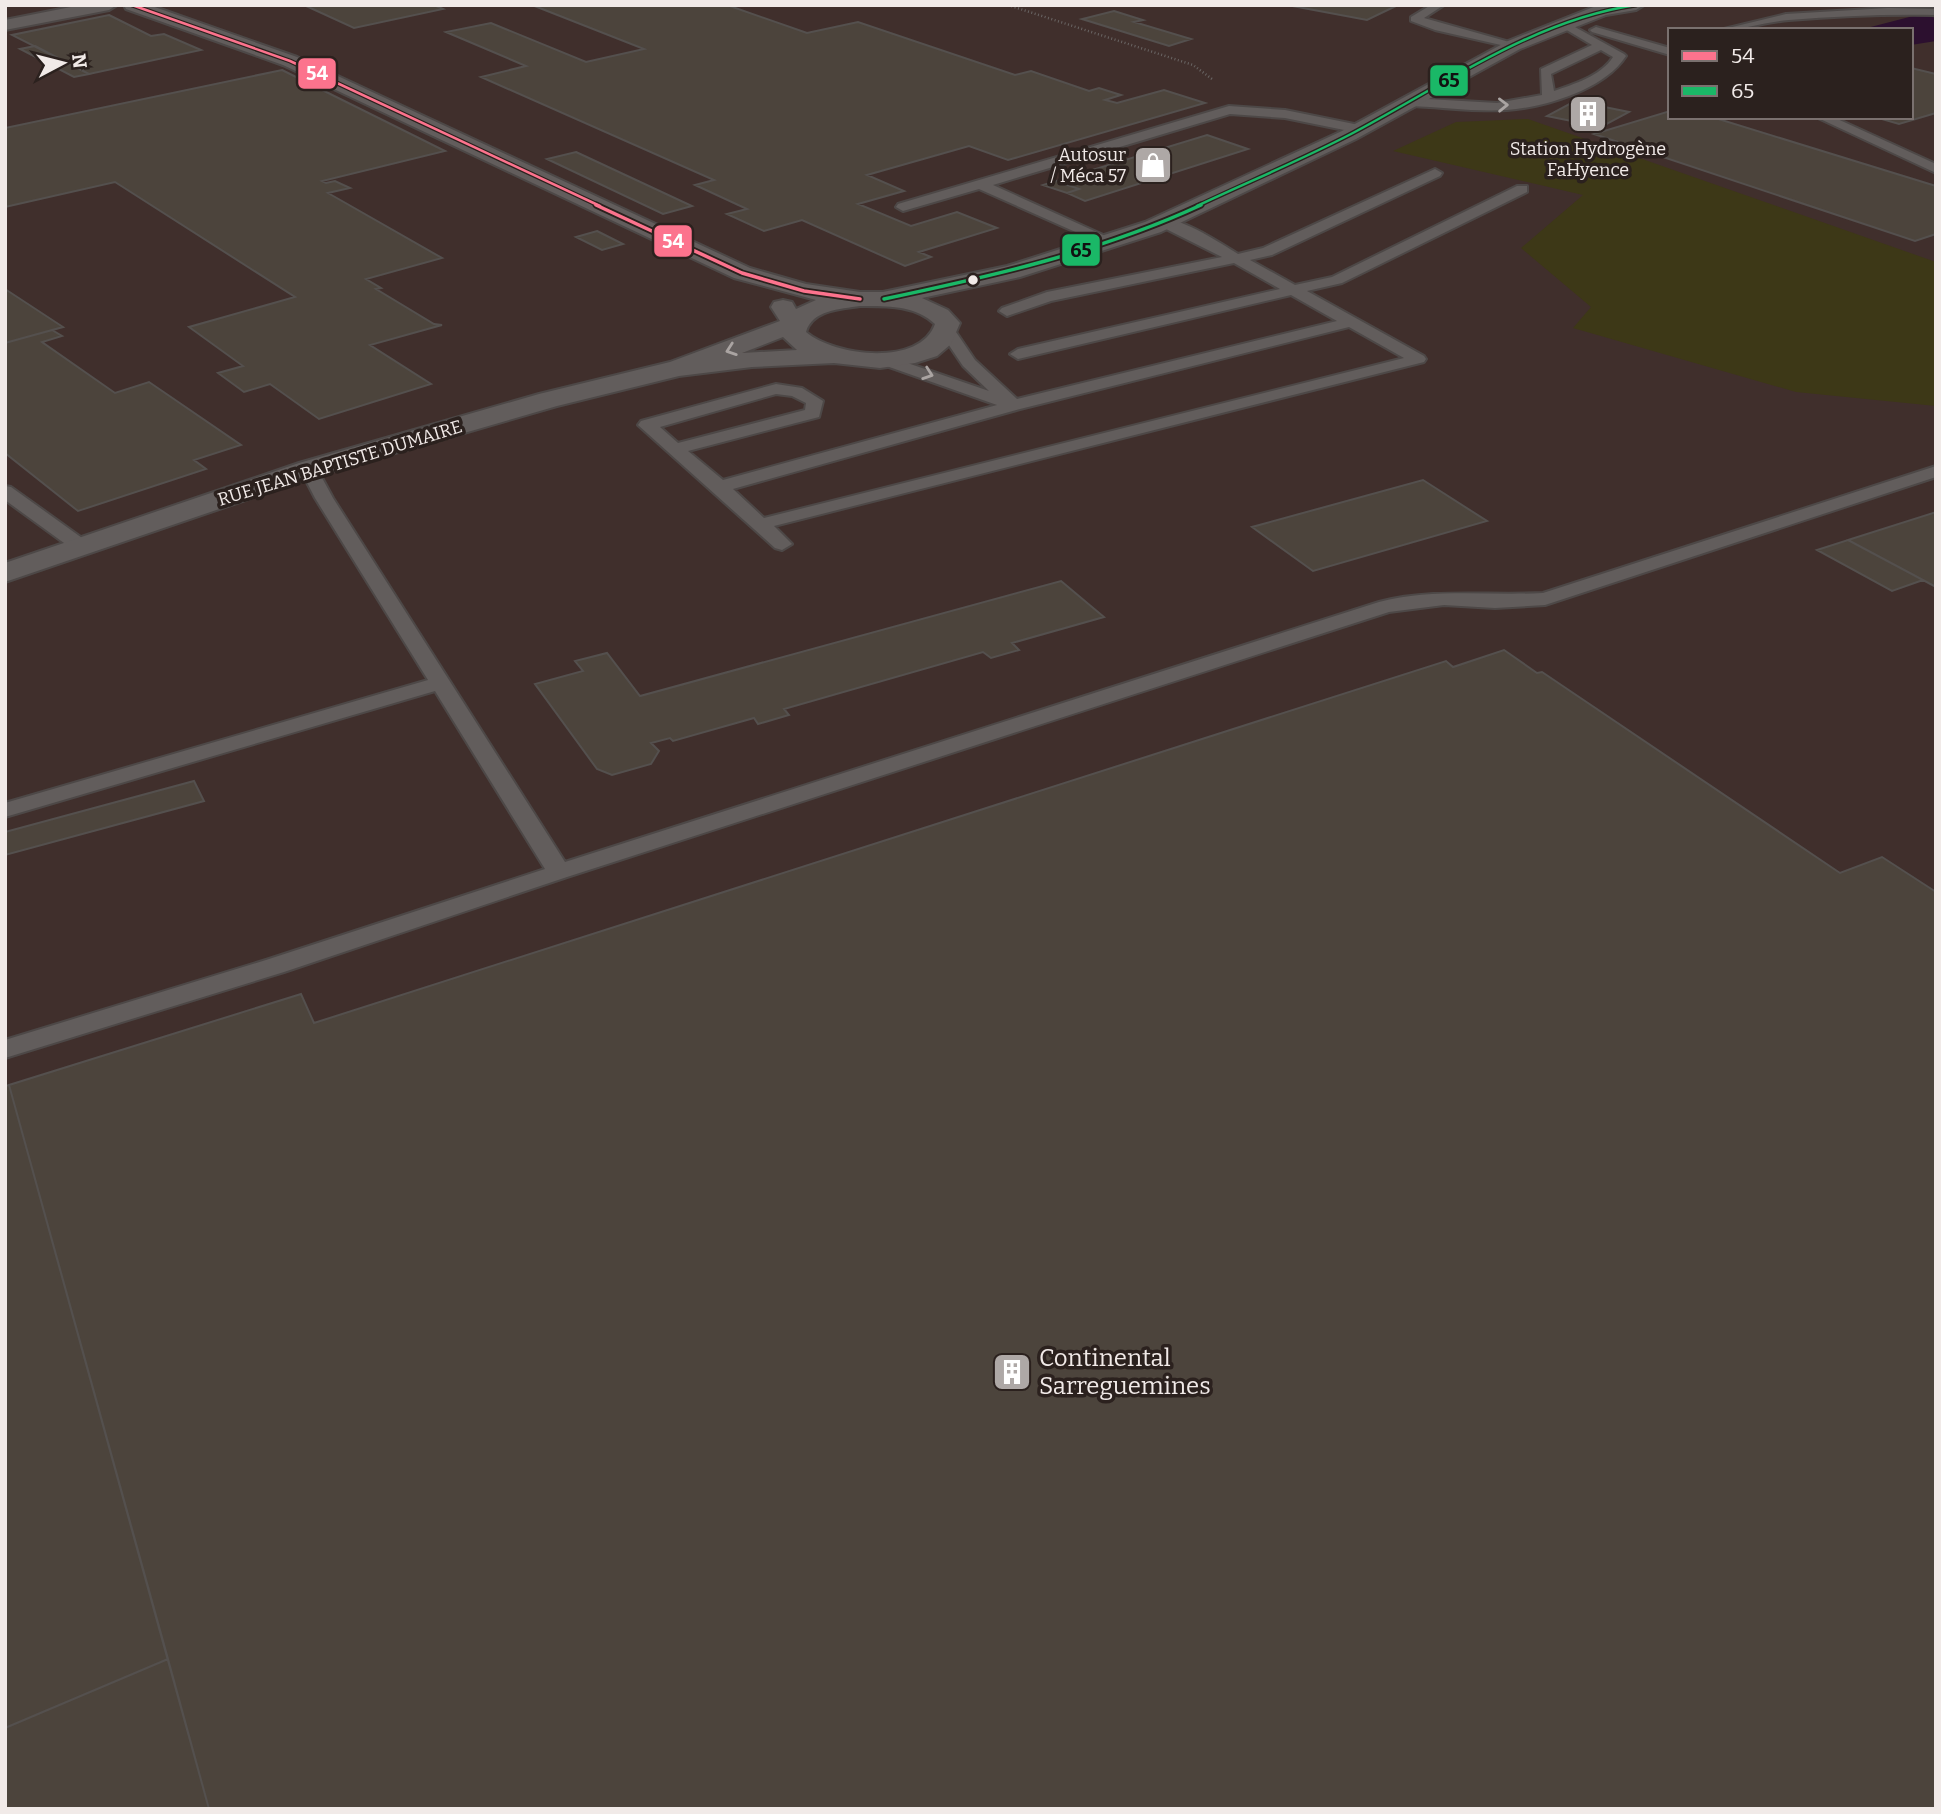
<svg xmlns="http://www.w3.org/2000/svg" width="1941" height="1814" viewBox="0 0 1941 1814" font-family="Bitter,serif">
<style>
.built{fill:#402f2c;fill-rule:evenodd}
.green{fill:#3d3817}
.water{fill:#2c102f}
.building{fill:#4c443c;stroke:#54504e;stroke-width:2}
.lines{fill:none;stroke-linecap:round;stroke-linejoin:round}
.service-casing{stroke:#4d4847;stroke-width:4}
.minor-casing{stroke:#4d4847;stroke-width:4}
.path{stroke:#696564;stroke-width:2.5;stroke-dasharray:1 2.5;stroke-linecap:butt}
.service{fill:#625d5c;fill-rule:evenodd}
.minor{fill:#625d5c;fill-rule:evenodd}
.bus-1-far1-casing{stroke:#2b211e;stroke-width:5}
.bus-1-casing{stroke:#2b211e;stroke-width:7}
.bus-2-far1-casing{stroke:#2b211e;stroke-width:5}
.bus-2-casing{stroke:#2b211e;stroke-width:7}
.bus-1-far1{stroke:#fc738d;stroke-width:2.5}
.bus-1{stroke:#fc738d;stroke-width:3.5}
.bus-2-far1{stroke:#1ab867;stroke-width:2.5}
.bus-2{stroke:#1ab867;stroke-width:3.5}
.oneway{stroke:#aaa4a2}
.bus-dot{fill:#f1eae8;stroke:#2b211e;stroke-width:2.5}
.labels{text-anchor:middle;stroke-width:7;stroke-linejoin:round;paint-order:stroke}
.far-poi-label{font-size:18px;fill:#f1eae8;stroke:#2b211e}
.far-street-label{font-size:18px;fill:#f1eae8;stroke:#2b211e}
.near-poi-label{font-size:24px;fill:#f1eae8;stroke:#2b211e;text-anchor:start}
.line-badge{stroke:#2b211e;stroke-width:2.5}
.badge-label{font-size:19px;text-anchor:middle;font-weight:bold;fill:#fff}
.pale-badge-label{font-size:19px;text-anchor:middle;font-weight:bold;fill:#111}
</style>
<rect width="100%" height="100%" fill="#322c2b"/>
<path class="built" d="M 5,5 L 1936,5 L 1936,1809 L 5,1809 ZM 1670,30 L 1911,30 L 1911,117 L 1670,117 Z"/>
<path class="green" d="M 1528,119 L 1936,262 L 1936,406 L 1796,392 L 1573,328 L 1591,307 L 1521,248 L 1583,195 L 1393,151 L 1456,122 Z"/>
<path class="water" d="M 1921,14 L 1936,18 L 1936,41 L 1911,45 L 1911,30 L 1859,30 Z"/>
<path class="building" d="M 304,5 L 434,5 L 443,9 L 354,28 Z
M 532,5 L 727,5 L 807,33 L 858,22 L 1015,75 L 1031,71 L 1089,91 L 1099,88 L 1121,95 L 1105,100 L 1117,103 L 1164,90 L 1205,103 L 1008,160 L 969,146 L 867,175 L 904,191 L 858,204 L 911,226 L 957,212 L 997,228 L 919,252 L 931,257 L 905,266 L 802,220 L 764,231 L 727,214 L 747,209 L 695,185 L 714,180 L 481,77 L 526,66 L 446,32 L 491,23 L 586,62 L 644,49 Z
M 1287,5 L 1398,5 L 1367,20 Z
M 1114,11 L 1143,20 L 1134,22 L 1191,39 L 1169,46 L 1082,19 Z
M 109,15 L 151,36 L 164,34 L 201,50 L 89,74 L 12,35 Z
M 35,46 L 89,74 L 74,77 L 20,49 Z
M 1911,68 L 1936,74 L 1936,113 L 1899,124 L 1875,117 L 1911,117 Z
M 282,70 L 445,151 L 322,181 L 326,183 L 335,181 L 350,188 L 328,193 L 442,258 L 366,279 L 381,288 L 376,289 L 434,324 L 442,325 L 370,345 L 431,384 L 319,419 L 270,384 L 244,392 L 218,373 L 243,366 L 189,327 L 295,297 L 115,182 L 5,207 L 5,128 Z
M 1575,101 L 1629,112 L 1601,127 L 1547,116 Z
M 1670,111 L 1670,117 L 1712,117 L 1936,186 L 1936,234 L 1915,241 L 1594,134 Z
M 1207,135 L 1248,149 L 1085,201 L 1067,193 L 1079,189 L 1056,181 Z
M 576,152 L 692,206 L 663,214 L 547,159 Z
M 1056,181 L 1079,189 L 1067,193 L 1043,185 Z
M 597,231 L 623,244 L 602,250 L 576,237 Z
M 5,289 L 63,327 L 5,343 Z
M 52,330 L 62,336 L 42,342 L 115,393 L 149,382 L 241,445 L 194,460 L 206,469 L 78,511 L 5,453 L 5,343 Z
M 1423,480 L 1487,521 L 1313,571 L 1252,527 Z
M 1936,512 L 1936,587 L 1848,540 Z
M 1848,540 L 1923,580 L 1892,591 L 1817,550 Z
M 1061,581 L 1104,617 L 1012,643 L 1019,650 L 991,658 L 983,652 L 784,709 L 789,715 L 758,724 L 754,718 L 673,741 L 670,738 L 651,743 L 659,751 L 651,764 L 612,775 L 597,769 L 535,684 L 583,671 L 575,661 L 607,653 L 640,696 Z
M 1504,650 L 1537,673 L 1542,672 L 1840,873 L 1882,857 L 1936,892 L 1936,1809 L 209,1809 L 9,1085 L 301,994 L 314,1023 L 1446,661 L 1453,667 Z
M 194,781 L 204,801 L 5,855 L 5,832 Z
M 9,1085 L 168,1659 L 5,1728 L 5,1086 Z
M 168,1659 L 209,1809 L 5,1809 L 5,1728 Z"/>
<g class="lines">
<g class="service-casing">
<path id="service" d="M 1431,5 L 1444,5 L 1424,18 L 1520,45 L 1514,48 L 1435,30 L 1411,21 L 1411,17 Z
M 1888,8 L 1936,9 L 1936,15 C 1887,14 1838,16 1789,20 C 1765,22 1744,30 1720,30 L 1786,14 Z
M 1564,21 L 1624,54 L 1626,56 C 1604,90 1545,107 1507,110 C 1475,112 1442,107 1410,106 L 1404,102 L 1410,98 L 1497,103 L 1542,95 L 1541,69 L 1592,45 L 1560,26 L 1558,24 ZM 1601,50 L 1613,57 C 1601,76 1574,84 1554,91 L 1551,74 Z
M 1596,27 L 1670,48 L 1670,55 L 1592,32 L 1590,30 Z
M 1229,106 L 1285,110 L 1359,125 L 1365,129 L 1359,133 L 1285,118 L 1230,114 L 993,185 L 1112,239 L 1114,242 L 1112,245 L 1107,246 L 979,189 L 903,211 L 896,207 L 898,204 Z
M 1816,117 L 1833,117 L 1936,164 L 1936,173 Z
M 1435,169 L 1442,173 L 1440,176 L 1272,255 L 1250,260 L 1295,285 L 1332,277 L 1517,186 L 1527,186 L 1527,192 L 1342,283 L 1307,291 L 1424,356 L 1426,359 L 1424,362 L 774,526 L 792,544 L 782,550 L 775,548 L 638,425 L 641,421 L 776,384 L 802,388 L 823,401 L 819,417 L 688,451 L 723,480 L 997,405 L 878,363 L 876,360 L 878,357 L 890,357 L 989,391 L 963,366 L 940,332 L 942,329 L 954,329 L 975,360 L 1017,399 L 1337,321 L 1291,295 L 1018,359 L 1010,354 L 1018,349 L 1280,289 L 1234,263 L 1051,301 L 1007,316 L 999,311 L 1002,308 L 1047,292 L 1222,257 L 1158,225 L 1158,219 C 1178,215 1220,243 1238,254 L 1263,248 ZM 1349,327 L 1404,358 L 764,518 L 733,489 L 1020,409 ZM 776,394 L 792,396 L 806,403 L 805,410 L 678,443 L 660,427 Z
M 309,464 L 315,465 L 333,498 L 565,862 L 1379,602 C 1432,588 1489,596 1543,593 L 1936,466 L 1936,477 L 1545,605 L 1495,608 L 1444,605 L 1389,612 L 567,877 L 284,972 L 5,1058 L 5,1040 L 266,960 L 545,869 L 435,691 L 5,817 L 5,803 L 428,680 L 315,498 L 300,469 Z
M 5,486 L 11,487 L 89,543 L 92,547 L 89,551 L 75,551 L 5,500 Z"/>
</g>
<g class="minor-casing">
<path id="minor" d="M 81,5 L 117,5 L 109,10 L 5,30 L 5,20 Z
M 124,5 L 149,5 L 297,57 L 750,268 L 806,284 L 860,292 L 883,292 L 1007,266 L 1145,222 L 1342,131 L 1508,41 L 1596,6 L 1644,5 L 1636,10 L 1606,15 L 1520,49 L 1356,139 L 1161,232 L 1020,277 L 922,298 L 948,310 L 960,323 L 951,344 L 937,356 L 915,363 L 880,368 L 834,363 L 752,367 L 679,376 L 557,406 L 319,475 L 5,582 L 5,563 L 299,463 L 539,394 L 670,362 L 780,321 L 771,307 L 774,302 L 783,300 L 792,302 L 796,309 L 816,300 L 734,278 L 283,65 L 126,9 ZM 860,306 C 887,306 915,305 935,324 C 920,367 834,356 806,332 C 812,310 840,309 860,306 ZM 783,337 L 797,350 L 742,353 Z"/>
</g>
<path class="path" d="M 1008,5 L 1193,65 L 1212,79"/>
<use href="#service" class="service"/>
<use href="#minor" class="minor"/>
<g class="bus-1-far1-casing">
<path id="bus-1-far1" d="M 132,5 L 290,61 L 600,206"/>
</g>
<g class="bus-1-casing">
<path id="bus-1" d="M 596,205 L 742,273 L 804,291 L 860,299"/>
</g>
<g class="bus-2-far1-casing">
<path id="bus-2-far1" d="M 1197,206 C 1248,182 1301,160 1351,134 C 1442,86 1533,20 1636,5"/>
</g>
<g class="bus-2-casing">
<path id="bus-2" d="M 884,299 C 992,276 1100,252 1201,205"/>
</g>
<use href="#bus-1-far1" class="bus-1-far1"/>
<use href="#bus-1" class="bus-1"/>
<use href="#bus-2-far1" class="bus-2-far1"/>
<use href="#bus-2" class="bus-2"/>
</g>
<defs><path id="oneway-chevron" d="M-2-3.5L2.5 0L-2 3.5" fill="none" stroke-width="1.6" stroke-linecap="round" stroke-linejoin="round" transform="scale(1.75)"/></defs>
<g class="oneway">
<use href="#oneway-chevron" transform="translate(1503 105) rotate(-1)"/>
<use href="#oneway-chevron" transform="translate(731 350) rotate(161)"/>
<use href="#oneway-chevron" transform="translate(928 374) rotate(19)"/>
</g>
<defs>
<g id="building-square" transform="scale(2.0125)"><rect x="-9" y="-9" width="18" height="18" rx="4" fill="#aea8a6" stroke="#2b211e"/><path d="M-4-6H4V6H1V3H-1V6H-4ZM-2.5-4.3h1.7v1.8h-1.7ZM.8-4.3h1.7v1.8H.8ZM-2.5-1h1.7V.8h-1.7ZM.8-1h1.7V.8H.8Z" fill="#fff"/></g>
<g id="shop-square" transform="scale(2.0125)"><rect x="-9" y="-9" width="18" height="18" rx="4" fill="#aea8a6" stroke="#2b211e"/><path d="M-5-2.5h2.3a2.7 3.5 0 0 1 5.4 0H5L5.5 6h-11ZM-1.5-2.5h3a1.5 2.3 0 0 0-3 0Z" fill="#fff"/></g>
</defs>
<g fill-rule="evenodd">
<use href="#building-square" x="1588" y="114"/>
<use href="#shop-square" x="1153" y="165"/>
<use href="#building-square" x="1012" y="1372"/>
</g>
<circle class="bus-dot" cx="973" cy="280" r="6"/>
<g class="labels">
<g class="far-poi-label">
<text x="1588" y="155">Station Hydrogène<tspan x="1588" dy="21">FaHyence</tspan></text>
<text x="1126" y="161" text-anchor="end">Autosur<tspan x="1126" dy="21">/ Méca 57</tspan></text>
</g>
<g class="far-street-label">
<text transform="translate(340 463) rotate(-17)" y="6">RUE JEAN BAPTISTE DUMAIRE</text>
</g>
<g class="near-poi-label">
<text x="1039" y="1366">Continental<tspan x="1039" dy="28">Sarreguemines</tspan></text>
</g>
</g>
<g class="line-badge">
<rect x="297" y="57" width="40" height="33" rx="7" fill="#fc738d"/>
<rect x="1429" y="64" width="40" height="33" rx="7" fill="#1ab867"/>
<rect x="653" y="224" width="40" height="34" rx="7" fill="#fc738d"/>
<rect x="1061" y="233" width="40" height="34" rx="7" fill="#1ab867"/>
</g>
<g class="badge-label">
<text x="317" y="80">54</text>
<text x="673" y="248">54</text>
</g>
<g class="pale-badge-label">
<text x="1449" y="87">65</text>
<text x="1081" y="257">65</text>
</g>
<rect width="1941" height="1814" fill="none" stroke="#f1eae8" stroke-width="14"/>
<rect x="1668" y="28" width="245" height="91" fill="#2b211e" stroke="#7a716f" stroke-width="2"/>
<rect x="1682" y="51" width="35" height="10" fill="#fc738d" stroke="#7a716f" stroke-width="2"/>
<text x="1731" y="63" font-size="21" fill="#f1eae8">54</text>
<rect x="1682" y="86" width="35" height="10" fill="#1ab867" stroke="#7a716f" stroke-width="2"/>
<text x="1731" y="98" font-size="21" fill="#f1eae8">65</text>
<g transform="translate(63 63) rotate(83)" stroke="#2b211e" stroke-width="5" paint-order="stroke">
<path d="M0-5L12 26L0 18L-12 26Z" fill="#f1eae8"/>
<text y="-10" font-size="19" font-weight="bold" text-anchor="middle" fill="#f1eae8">N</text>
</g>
</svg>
